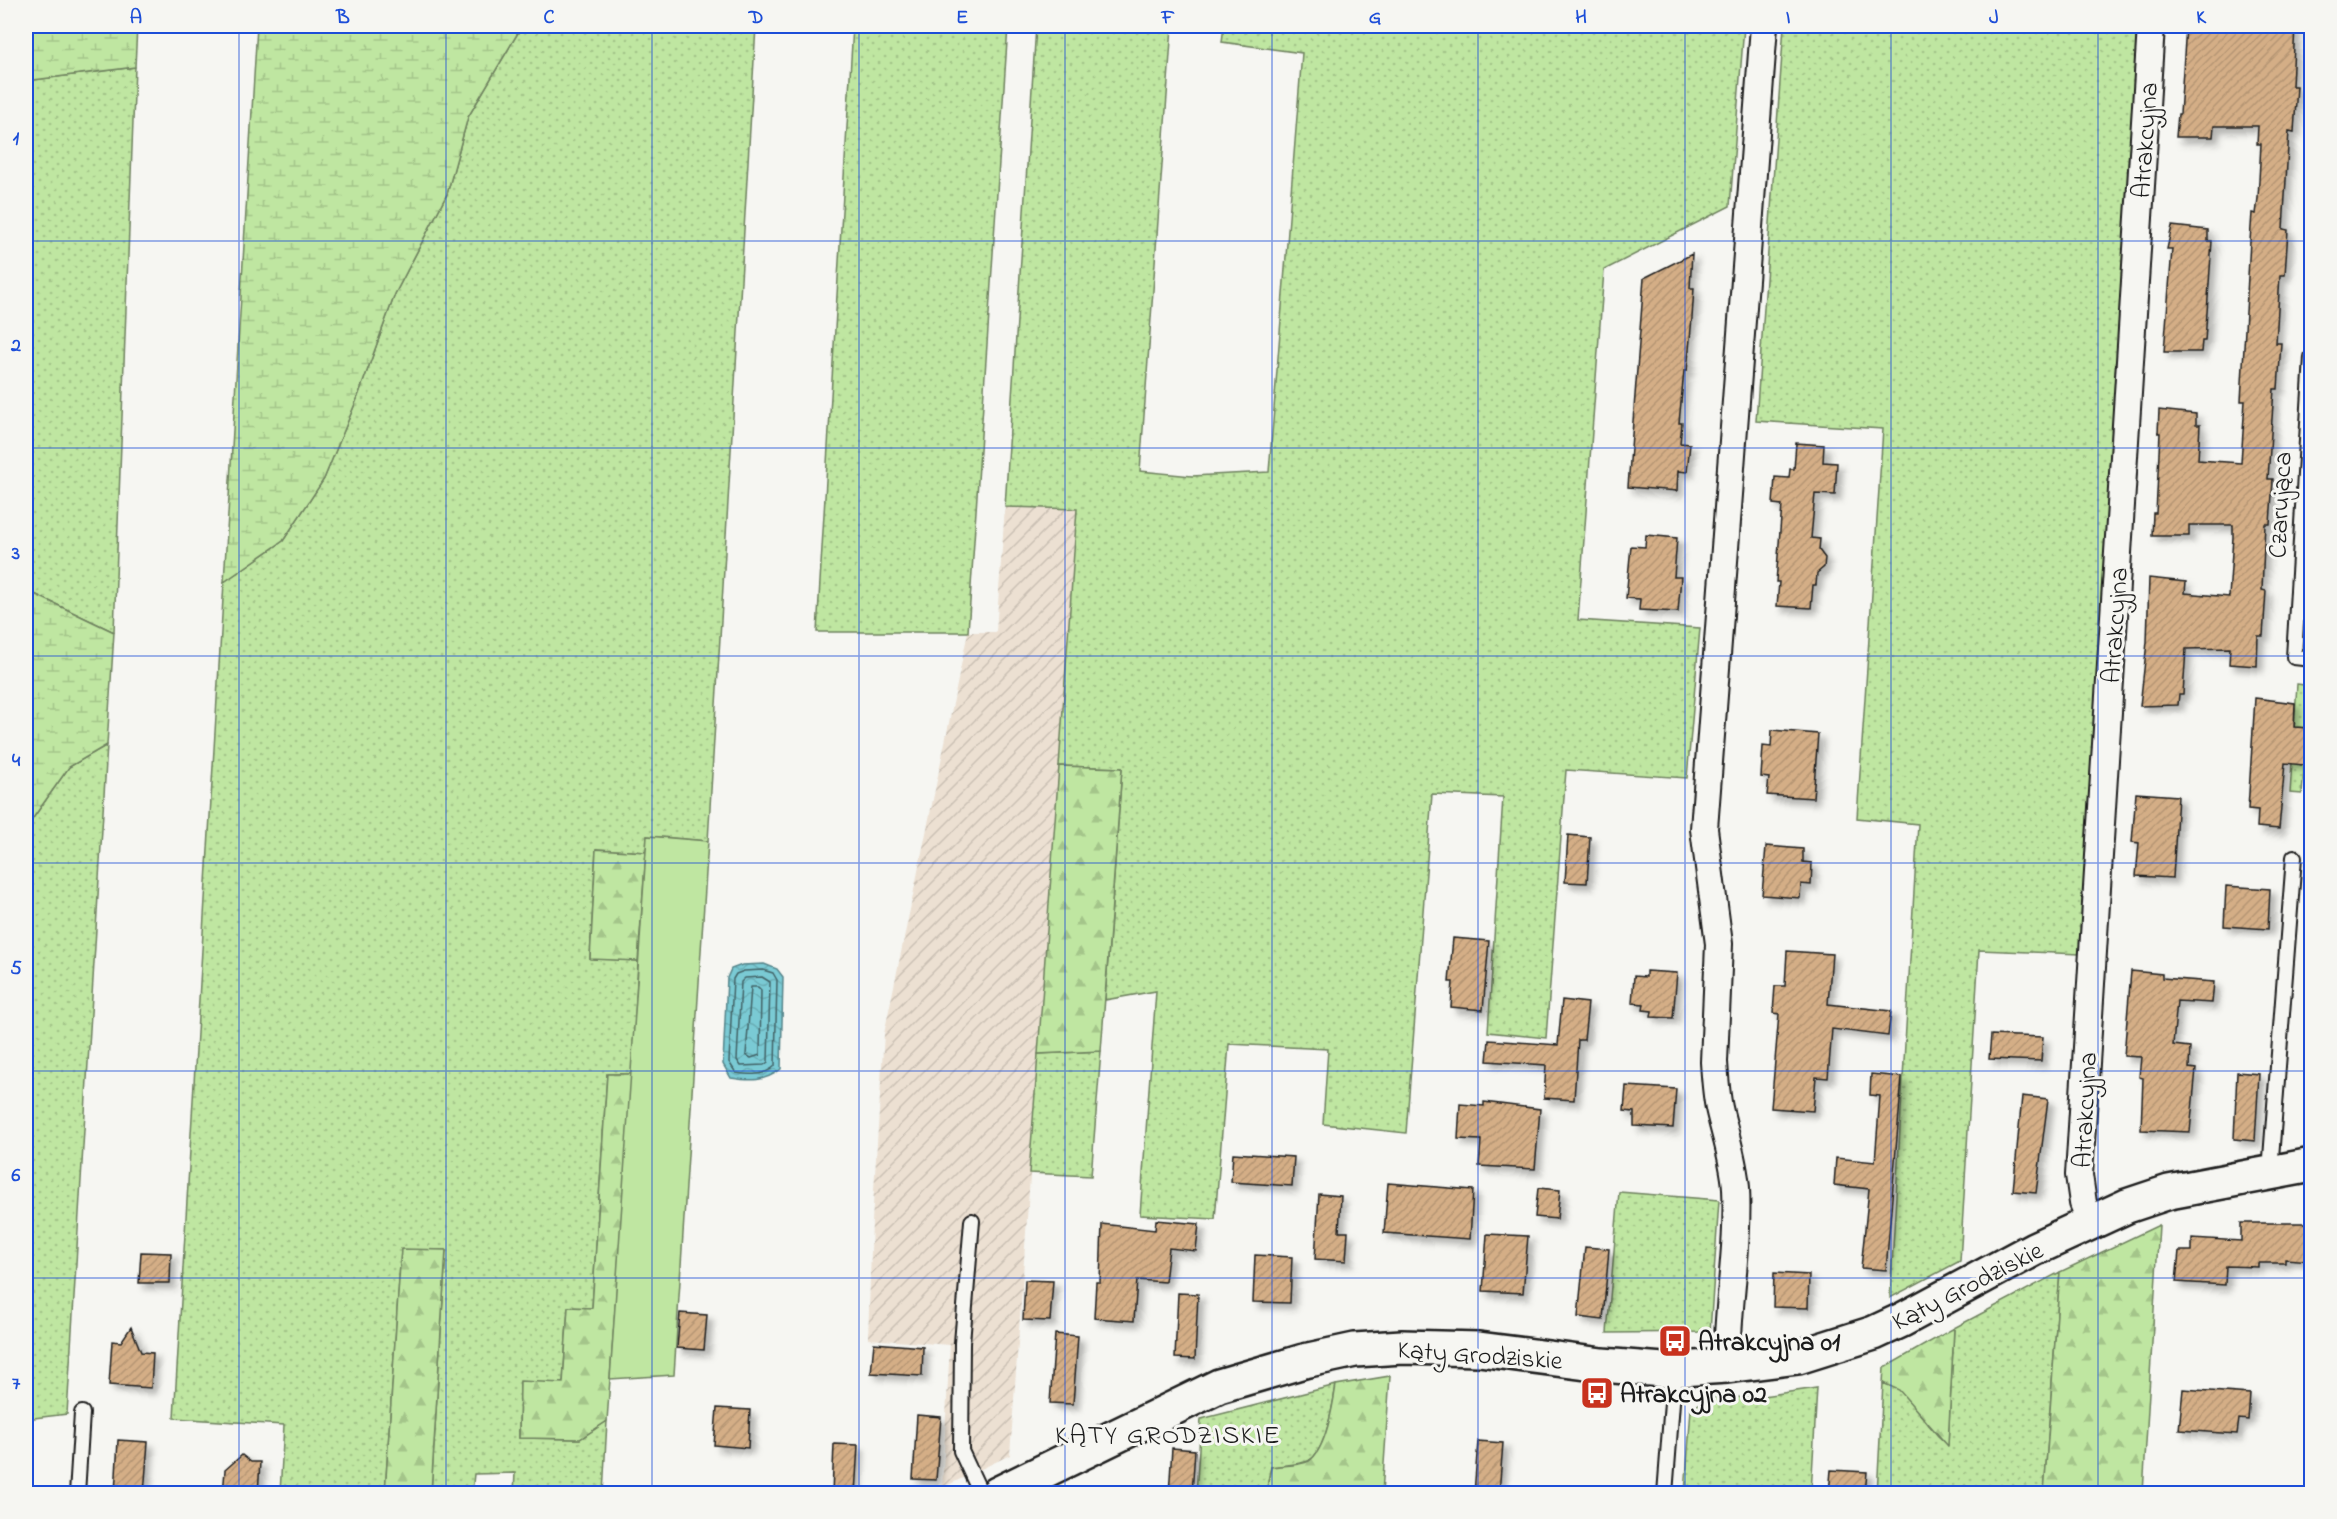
<svg xmlns="http://www.w3.org/2000/svg" width="2337" height="1519" viewBox="0 0 2337 1519" font-family="'Indie Flower',sans-serif">
<style>
.industrial{fill:url(#industrial-furrows)}
.grass{fill:url(#grass-dots);stroke:#6e815e;stroke-width:1.5}
.forest{fill:url(#forest-firs);stroke:#6e815e;stroke-width:1.5}
.wetland{fill:url(#wetland-marsh);stroke:#6e815e;stroke-width:1.5}
.garden{fill:#bfe6a1;stroke:#6e815e;stroke-width:1.5}
.water{fill:url(#water-waves);stroke:#54848a;stroke-width:1.5}
.lines{fill:none;stroke-linecap:round;stroke-linejoin:round}
.shore{stroke:#426266;stroke-width:1.5}
.building{fill:url(#building-hatch);stroke:#1c1c1c;stroke-width:1.5;filter:url(#shadow)}
.lane-casing{stroke:#1c1c1c;stroke-width:18}
.street-casing{stroke:#1c1c1c;stroke-width:30}
.secondary-casing{stroke:#1c1c1c;stroke-width:38}
.lane{stroke:#f6f6f2;stroke-width:14}
.street{stroke:#f6f6f2;stroke-width:26}
.secondary{stroke:#f6f6f2;stroke-width:33}
.grid{fill:none;stroke:#1d4ed8;stroke-width:1.5;stroke-opacity:0.55}
.labels{text-anchor:middle;stroke-width:6;stroke-linejoin:round;paint-order:stroke}
.street-label{font-size:26px;fill:#1c1c1c;stroke:#f6f6f2}
.poi-label{font-size:26px;font-weight:bold;fill:#1c1c1c;stroke:#f6f6f2;text-anchor:start}
.neighbourhood-label{font-size:27px;letter-spacing:1.5px;fill:#1c1c1c;stroke:#f6f6f2}
.neatline{fill:none;stroke:#1d4ed8;stroke-width:2}
.grid-label{font-size:20px;text-anchor:middle;font-weight:bold;fill:#1d4ed8}
</style>
<defs>
<pattern id="industrial-furrows" width="10" height="10" patternUnits="userSpaceOnUse" patternTransform="scale(1.5)"><rect width="10" height="10" fill="#ece0d2"/><path d="M-1 1l2-2M0 10L10 0M9 11l2-2" fill="none" stroke="#cac0b4"/></pattern>
<pattern id="grass-dots" width="8" height="8" patternUnits="userSpaceOnUse" patternTransform="scale(1.5)"><rect width="8" height="8" fill="#bfe6a1"/><path d="M2 2h.1M6 6h.1" fill="none" stroke="#a4c58a" stroke-width="1.8" stroke-linecap="round"/></pattern>
<pattern id="forest-firs" width="22" height="20" patternUnits="userSpaceOnUse" patternTransform="scale(1.5)"><rect width="22" height="20" fill="#bfe6a1"/><path d="M5 1l3.5 6h-7zM16 11l3.5 6h-7z" fill="#a4c58a"/></pattern>
<pattern id="wetland-marsh" width="20" height="14" patternUnits="userSpaceOnUse" patternTransform="scale(1.5)"><rect width="20" height="14" fill="#bfe6a1"/><path d="M1 5h8M5 5V1M11 12h8M15 12V8" fill="none" stroke="#a4c58a"/></pattern>
<pattern id="water-waves" width="16" height="10" patternUnits="userSpaceOnUse" patternTransform="scale(1.5)"><rect width="16" height="10" fill="#7acad4"/><path d="M0 5q4-4 8 0t8 0" fill="none" stroke="#69adb5"/></pattern>
<pattern id="building-hatch" width="6" height="6" patternUnits="userSpaceOnUse" patternTransform="scale(1.5)"><rect width="6" height="6" fill="#d4ae86"/><path d="M-1 1l2-2M0 6l6-6M5 7l2-2" fill="none" stroke="#b59573"/></pattern>
<filter id="shadow"><feDropShadow dx="5.5" dy="5.5" stdDeviation="3" flood-color="#0004"/></filter>
</defs>
<rect width="100%" height="100%" fill="#f6f6f2"/>
<filter id="ink" filterUnits="userSpaceOnUse"><feTurbulence type="fractalNoise" baseFrequency=".0167" numOctaves="2"/><feDisplacementMap in="SourceGraphic" scale="12" xChannelSelector="R" yChannelSelector="G"/><feConvolveMatrix kernelMatrix="1 2 1 2 8 2 1 2 1" color-interpolation-filters="sRGB"/></filter>
<g filter="url(#ink)">
<path class="industrial" d="M 1005,507 L 1078,509 L 1010,1455 L 942,1488 L 950,1345 L 868,1339 L 872,1221 L 884,1034 L 968,632 L 996,632 Z"/>
<path class="grass" d="M 522,26 L 756,26 L 708,841 L 647,836 L 646,852 L 596,849 L 590,958 L 638,961 L 632,1074 L 607,1074 L 592,1308 L 568,1307 L 563,1383 L 520,1382 L 519,1438 L 580,1439 L 607,1421 L 603,1493 L 514,1493 L 515,1473 L 474,1474 L 472,1493 L 431,1493 L 446,1250 L 401,1250 L 385,1493 L 280,1493 L 284,1425 L 174,1418 L 224,582 L 283,541 L 324,479 L 357,399 L 395,294 L 447,194 L 468,117 Z
M 853,26 L 1008,26 L 968,632 L 817,632 Z
M 1036,26 L 1172,26 L 1140,471 L 1192,476 L 1269,472 L 1302,53 L 1222,42 L 1224,26 L 1744,26 L 1730,206 L 1604,270 L 1578,620 L 1700,628 L 1687,778 L 1566,770 L 1546,1038 L 1488,1032 L 1503,797 L 1432,794 L 1406,1133 L 1323,1124 L 1328,1049 L 1229,1044 L 1215,1219 L 1140,1215 L 1156,991 L 1105,1000 L 1122,768 L 1059,766 L 1077,509 L 1005,507 Z
M 1784,26 L 2140,26 L 2080,954 L 1979,950 L 1960,1261 L 1890,1298 L 1918,824 L 1857,818 L 1883,429 L 1756,421 Z
M 135,67 L 114,632 L 26,590 L 26,81 Z
M 2297,684 L 2311,686 L 2302,794 L 2290,793 Z
M 107,745 L 67,1414 L 26,1419 L 26,867 L 31,821 L 69,767 Z
M 1101,1051 L 1091,1176 L 1029,1173 L 1038,1054 Z
M 1619,1192 L 1719,1200 L 1710,1332 L 1607,1333 Z
M 2060,1272 L 2044,1493 L 1877,1494 L 1883,1383 L 1899,1389 L 1938,1436 L 1948,1445 L 1954,1328 Z
M 1336,1385 C 1333,1404 1326,1457 1305,1462 C 1294,1465 1282,1465 1271,1467 L 1266,1493 L 1196,1494 L 1201,1419 Z
M 1817,1388 L 1811,1493 L 1685,1493 L 1691,1409 L 1709,1398 L 1756,1397 Z"/>
<path class="forest" d="M 1059,766 L 1122,768 L 1101,1051 L 1038,1054 Z
M 596,849 L 646,852 L 638,961 L 590,959 Z
M 607,1074 L 632,1074 L 607,1421 L 580,1439 L 519,1438 L 520,1381 L 563,1383 L 568,1307 L 592,1308 Z
M 2159,1225 L 2143,1493 L 2044,1493 L 2060,1272 Z
M 401,1249 L 446,1250 L 431,1493 L 385,1493 Z
M 1954,1328 L 1948,1446 L 1899,1390 L 1883,1383 L 1884,1368 Z
M 1390,1376 L 1382,1493 L 1266,1493 L 1271,1467 C 1282,1465 1300,1466 1309,1461 C 1326,1450 1333,1405 1336,1385 Z"/>
<path class="wetland" d="M 26,26 L 137,26 L 135,67 L 26,81 Z
M 257,26 L 522,26 L 468,117 L 447,194 L 395,294 L 357,399 L 324,479 L 283,541 L 224,582 Z
M 26,590 L 114,632 L 107,745 L 69,767 L 31,821 L 26,821 Z"/>
<path class="garden" d="M 647,836 L 708,841 L 674,1375 L 610,1379 Z"/>
<path class="water" d="M 764,964 L 777,969 L 783,977 L 781,1069 C 765,1082 750,1081 731,1078 L 723,1064 L 727,978 L 731,969 L 742,965 Z"/>
<g class="lines">
<path class="shore" d="M 763,970 L 773,973 L 777,980 L 775,1066 C 764,1076 750,1075 736,1073 L 729,1062 L 733,979 L 736,974 L 744,971 Z
M 745,978 L 762,977 L 770,982 L 768,1062 L 764,1065 L 741,1066 L 737,1060 L 741,982 Z
M 751,987 L 758,987 L 761,990 L 760,1055 L 751,1058 L 746,1055 Z"/>
</g>
<path class="building" d="M 2186,26 L 2295,26 L 2292,86 L 2297,86 L 2294,132 L 2289,131 L 2283,229 L 2288,230 L 2285,275 L 2280,275 L 2276,343 L 2281,343 L 2278,389 L 2274,389 L 2268,479 L 2273,479 L 2270,524 L 2265,524 L 2262,590 L 2266,591 L 2263,636 L 2258,636 L 2257,666 L 2229,664 L 2230,648 L 2186,649 L 2183,694 L 2179,694 L 2178,705 L 2140,706 L 2147,642 L 2149,578 L 2186,582 L 2185,593 L 2229,597 L 2233,537 L 2233,525 L 2189,525 L 2189,536 L 2152,536 L 2153,513 L 2156,513 L 2160,433 L 2158,433 L 2159,410 L 2196,414 L 2196,425 L 2200,425 L 2198,460 L 2241,463 L 2245,401 L 2241,401 L 2250,241 L 2252,213 L 2256,214 L 2258,198 L 2261,144 L 2257,144 L 2258,126 L 2214,126 L 2213,137 L 2176,137 L 2178,114 L 2180,114 Z
M 2172,226 L 2208,230 L 2208,241 L 2212,241 L 2205,341 L 2202,341 L 2201,352 L 2164,352 L 2172,249 L 2167,249 Z
M 1692,254 L 1690,288 L 1694,288 L 1692,318 L 1687,371 L 1684,371 L 1679,423 L 1682,423 L 1680,443 L 1690,444 L 1687,472 L 1678,471 L 1677,491 L 1628,487 L 1644,278 Z
M 1796,443 L 1824,445 L 1823,462 L 1837,463 L 1835,495 L 1815,494 L 1811,538 L 1820,539 L 1819,550 L 1825,558 L 1824,567 L 1817,573 L 1816,585 L 1813,585 L 1811,608 L 1777,606 L 1779,582 L 1776,582 L 1782,505 L 1773,504 L 1775,477 L 1789,478 L 1790,469 L 1794,469 Z
M 1646,535 L 1677,538 L 1674,577 L 1681,577 L 1678,612 L 1639,610 L 1640,599 L 1626,598 L 1631,546 L 1645,547 Z
M 2255,698 L 2295,703 L 2294,727 L 2312,728 L 2312,766 L 2285,763 L 2279,829 L 2257,827 L 2258,810 L 2248,809 Z
M 1772,730 L 1818,734 L 1813,798 L 1767,795 L 1769,778 L 1761,777 L 1763,746 L 1771,747 Z
M 2136,793 L 2178,796 L 2173,878 L 2136,876 L 2139,843 L 2132,842 Z
M 1568,835 L 1590,837 L 1587,883 L 1565,882 Z
M 1766,846 L 1803,849 L 1803,862 L 1812,863 L 1811,885 L 1801,884 L 1800,898 L 1762,895 Z
M 2226,886 L 2270,889 L 2268,929 L 2224,926 Z
M 1453,938 L 1489,941 L 1483,1010 L 1451,1007 L 1453,982 L 1449,982 Z
M 1787,951 L 1832,954 L 1828,1004 L 1891,1011 L 1888,1036 L 1832,1029 L 1828,1078 L 1816,1077 L 1813,1111 L 1771,1108 L 1779,1014 L 1773,1013 L 1775,986 L 1785,986 Z
M 1646,971 L 1677,973 L 1673,1018 L 1651,1017 L 1652,1011 L 1643,1010 L 1644,1004 L 1632,1003 L 1634,976 L 1646,977 Z
M 2131,971 L 2162,974 L 2162,978 L 2214,982 L 2212,1003 L 2177,1001 L 2173,1045 L 2190,1047 L 2189,1068 L 2196,1069 L 2190,1132 L 2141,1130 L 2143,1078 L 2139,1077 L 2141,1057 L 2124,1056 Z
M 1562,1000 L 1588,1003 L 1584,1040 L 1578,1040 L 1574,1100 L 1544,1098 L 1546,1065 L 1487,1061 L 1489,1040 L 1558,1045 Z
M 1991,1035 L 2043,1037 L 2041,1061 L 1989,1059 Z
M 2237,1072 L 2259,1074 L 2255,1141 L 2234,1139 Z
M 1871,1074 L 1902,1077 L 1886,1270 L 1861,1268 L 1869,1189 L 1834,1185 L 1836,1158 L 1875,1162 L 1880,1096 L 1870,1095 Z
M 1626,1086 L 1676,1089 L 1673,1128 L 1634,1126 L 1634,1112 L 1624,1111 Z
M 2022,1096 L 2048,1099 L 2036,1193 L 2013,1191 Z
M 1484,1102 L 1540,1109 L 1535,1169 L 1479,1166 L 1481,1140 L 1458,1139 L 1460,1104 L 1484,1106 Z
M 1233,1153 L 1294,1157 L 1292,1186 L 1231,1182 Z
M 1388,1183 L 1473,1190 L 1470,1239 L 1384,1233 Z
M 1538,1188 L 1560,1190 L 1557,1219 L 1535,1217 Z
M 1319,1194 L 1341,1196 L 1339,1232 L 1348,1232 L 1346,1261 L 1315,1259 Z
M 1156,1220 L 1199,1224 L 1196,1251 L 1169,1248 L 1165,1282 L 1137,1280 L 1134,1321 L 1094,1318 L 1096,1282 L 1100,1282 L 1102,1224 L 1155,1230 Z
M 2241,1223 L 2312,1223 L 2312,1261 L 2285,1259 L 2285,1263 L 2258,1263 L 2258,1267 L 2226,1266 L 2225,1285 L 2176,1282 L 2179,1251 L 2192,1251 L 2192,1238 L 2241,1241 Z
M 1487,1234 L 1528,1236 L 1523,1293 L 1483,1291 Z
M 1585,1247 L 1609,1249 L 1603,1320 L 1578,1317 Z
M 141,1252 L 171,1253 L 170,1283 L 139,1283 Z
M 1255,1255 L 1292,1257 L 1290,1303 L 1253,1302 Z
M 1774,1273 L 1809,1275 L 1808,1308 L 1773,1307 Z
M 1025,1280 L 1053,1281 L 1050,1321 L 1023,1320 Z
M 1178,1293 L 1198,1294 L 1195,1359 L 1175,1358 Z
M 680,1313 L 707,1315 L 704,1350 L 677,1348 Z
M 131,1327 L 141,1352 L 153,1353 L 151,1388 L 109,1385 L 112,1341 L 121,1342 Z
M 1055,1334 L 1078,1336 L 1073,1404 L 1050,1403 Z
M 874,1343 L 923,1347 L 922,1376 L 871,1373 Z
M 2183,1389 L 2250,1394 L 2248,1420 L 2239,1419 L 2237,1434 L 2179,1430 Z
M 717,1408 L 750,1410 L 748,1448 L 714,1445 Z
M 917,1415 L 941,1417 L 936,1480 L 913,1479 Z
M 118,1440 L 148,1442 L 144,1494 L 115,1494 Z
M 1478,1441 L 1503,1443 L 1499,1494 L 1474,1494 Z
M 834,1444 L 858,1445 L 855,1494 L 832,1494 Z
M 1172,1448 L 1195,1450 L 1192,1494 L 1169,1494 Z
M 242,1455 L 251,1462 L 260,1462 L 258,1494 L 223,1494 L 225,1470 Z
M 1831,1470 L 1867,1472 L 1865,1494 L 1829,1494 Z"/>
<g class="lines">
<g class="lane-casing">
<path id="lane" d="M 2312,357 L 2294,657 L 2312,659
M 2270,1171 L 2294,857
M 972,1221 L 962,1343 L 961,1451 L 981,1494
M 77,1494 L 82,1413
M 1665,1494 L 1673,1389 L 1678,1370"/>
</g>
<g class="street-casing">
<path id="street" d="M 2091,1223 L 2083,1203 L 2079,1175 L 2151,26
M 1727,1366 C 1727,1307 1739,1247 1736,1188 C 1734,1160 1725,1135 1719,1108 C 1716,1093 1715,1077 1714,1062 L 1719,944 L 1704,829 L 1764,26"/>
</g>
<g class="secondary-casing">
<path id="secondary" d="M 997,1494 L 1219,1386 L 1304,1361 L 1355,1350 L 1402,1347 L 1479,1349 L 1602,1365 L 1663,1370 L 1727,1366 L 1798,1357 L 1874,1333 L 1902,1320 L 2034,1249 L 2127,1206 L 2169,1192 L 2312,1165"/>
</g>
<use href="#lane" class="lane"/>
<use href="#street" class="street"/>
<use href="#secondary" class="secondary"/>
</g>
</g>
<path class="grid" d="M 239,26 L 239,1494M 446,26 L 446,1494M 652,26 L 652,1494M 859,26 L 859,1494M 1065,26 L 1065,1494M 1272,26 L 1272,1494M 1478,26 L 1478,1494M 1685,26 L 1685,1494M 1891,26 L 1891,1494M 2098,26 L 2098,1494M 26,241 L 2312,241M 26,448 L 2312,448M 26,656 L 2312,656M 26,863 L 2312,863M 26,1071 L 2312,1071M 26,1278 L 2312,1278"/>
<defs>
<g id="bus-square" transform="scale(1.725)"><rect x="-9" y="-9" width="18" height="18" rx="4" fill="#c8321e" stroke="#f6f6f2"/><path d="M-5-6H5V4H4V6H2V4H-2V6H-4V4H-5ZM-3.5-4V0h7V-4ZM-3.5 1.2v1.5H-2V1.2ZM2 1.2v1.5H3.5V1.2Z" fill="#fff"/></g>
</defs>
<g fill-rule="evenodd">
<use href="#bus-square" x="1675" y="1341"/>
<use href="#bus-square" x="1597" y="1393"/>
</g>
<g class="labels">
<g class="street-label">
<text transform="translate(2144 140) rotate(-86)" y="9">Atrakcyjna</text>
<text transform="translate(2279 505) rotate(-87)" y="9">Czarująca</text>
<text transform="translate(2114 625) rotate(-86)" y="9">Atrakcyjna</text>
<text transform="translate(2084 1110) rotate(-87)" y="9">Atrakcyjna</text>
<text transform="translate(1967 1285) rotate(-27)" y="9">Kąty Grodziskie</text>
<text transform="translate(1480 1354) rotate(4)" y="9">Kąty Grodziskie</text>
</g>
<g class="poi-label">
<text x="1698" y="1350">Atrakcyjna 01</text>
<text x="1620" y="1402">Atrakcyjna 02</text>
</g>
<g class="neighbourhood-label">
<text x="1168" y="1443">KĄTY GRODZISKIE</text>
</g>
</g>
<rect width="2337" height="1519" fill="none" stroke="#f6f6f2" stroke-width="66"/>
<rect x="33" y="33" width="2271" height="1453" class="neatline"/>
<g class="grid-label">
<text x="136" y="23">A</text>
<text x="343" y="23">B</text>
<text x="549" y="23">C</text>
<text x="756" y="23">D</text>
<text x="962" y="23">E</text>
<text x="1168" y="23">F</text>
<text x="1375" y="23">G</text>
<text x="1581" y="23">H</text>
<text x="1788" y="23">I</text>
<text x="1994" y="23">J</text>
<text x="2201" y="23">K</text>
<text x="16" y="144">1</text>
<text x="16" y="351">2</text>
<text x="16" y="559">3</text>
<text x="16" y="766">4</text>
<text x="16" y="974">5</text>
<text x="16" y="1181">6</text>
<text x="16" y="1389">7</text>
</g>
</svg>
